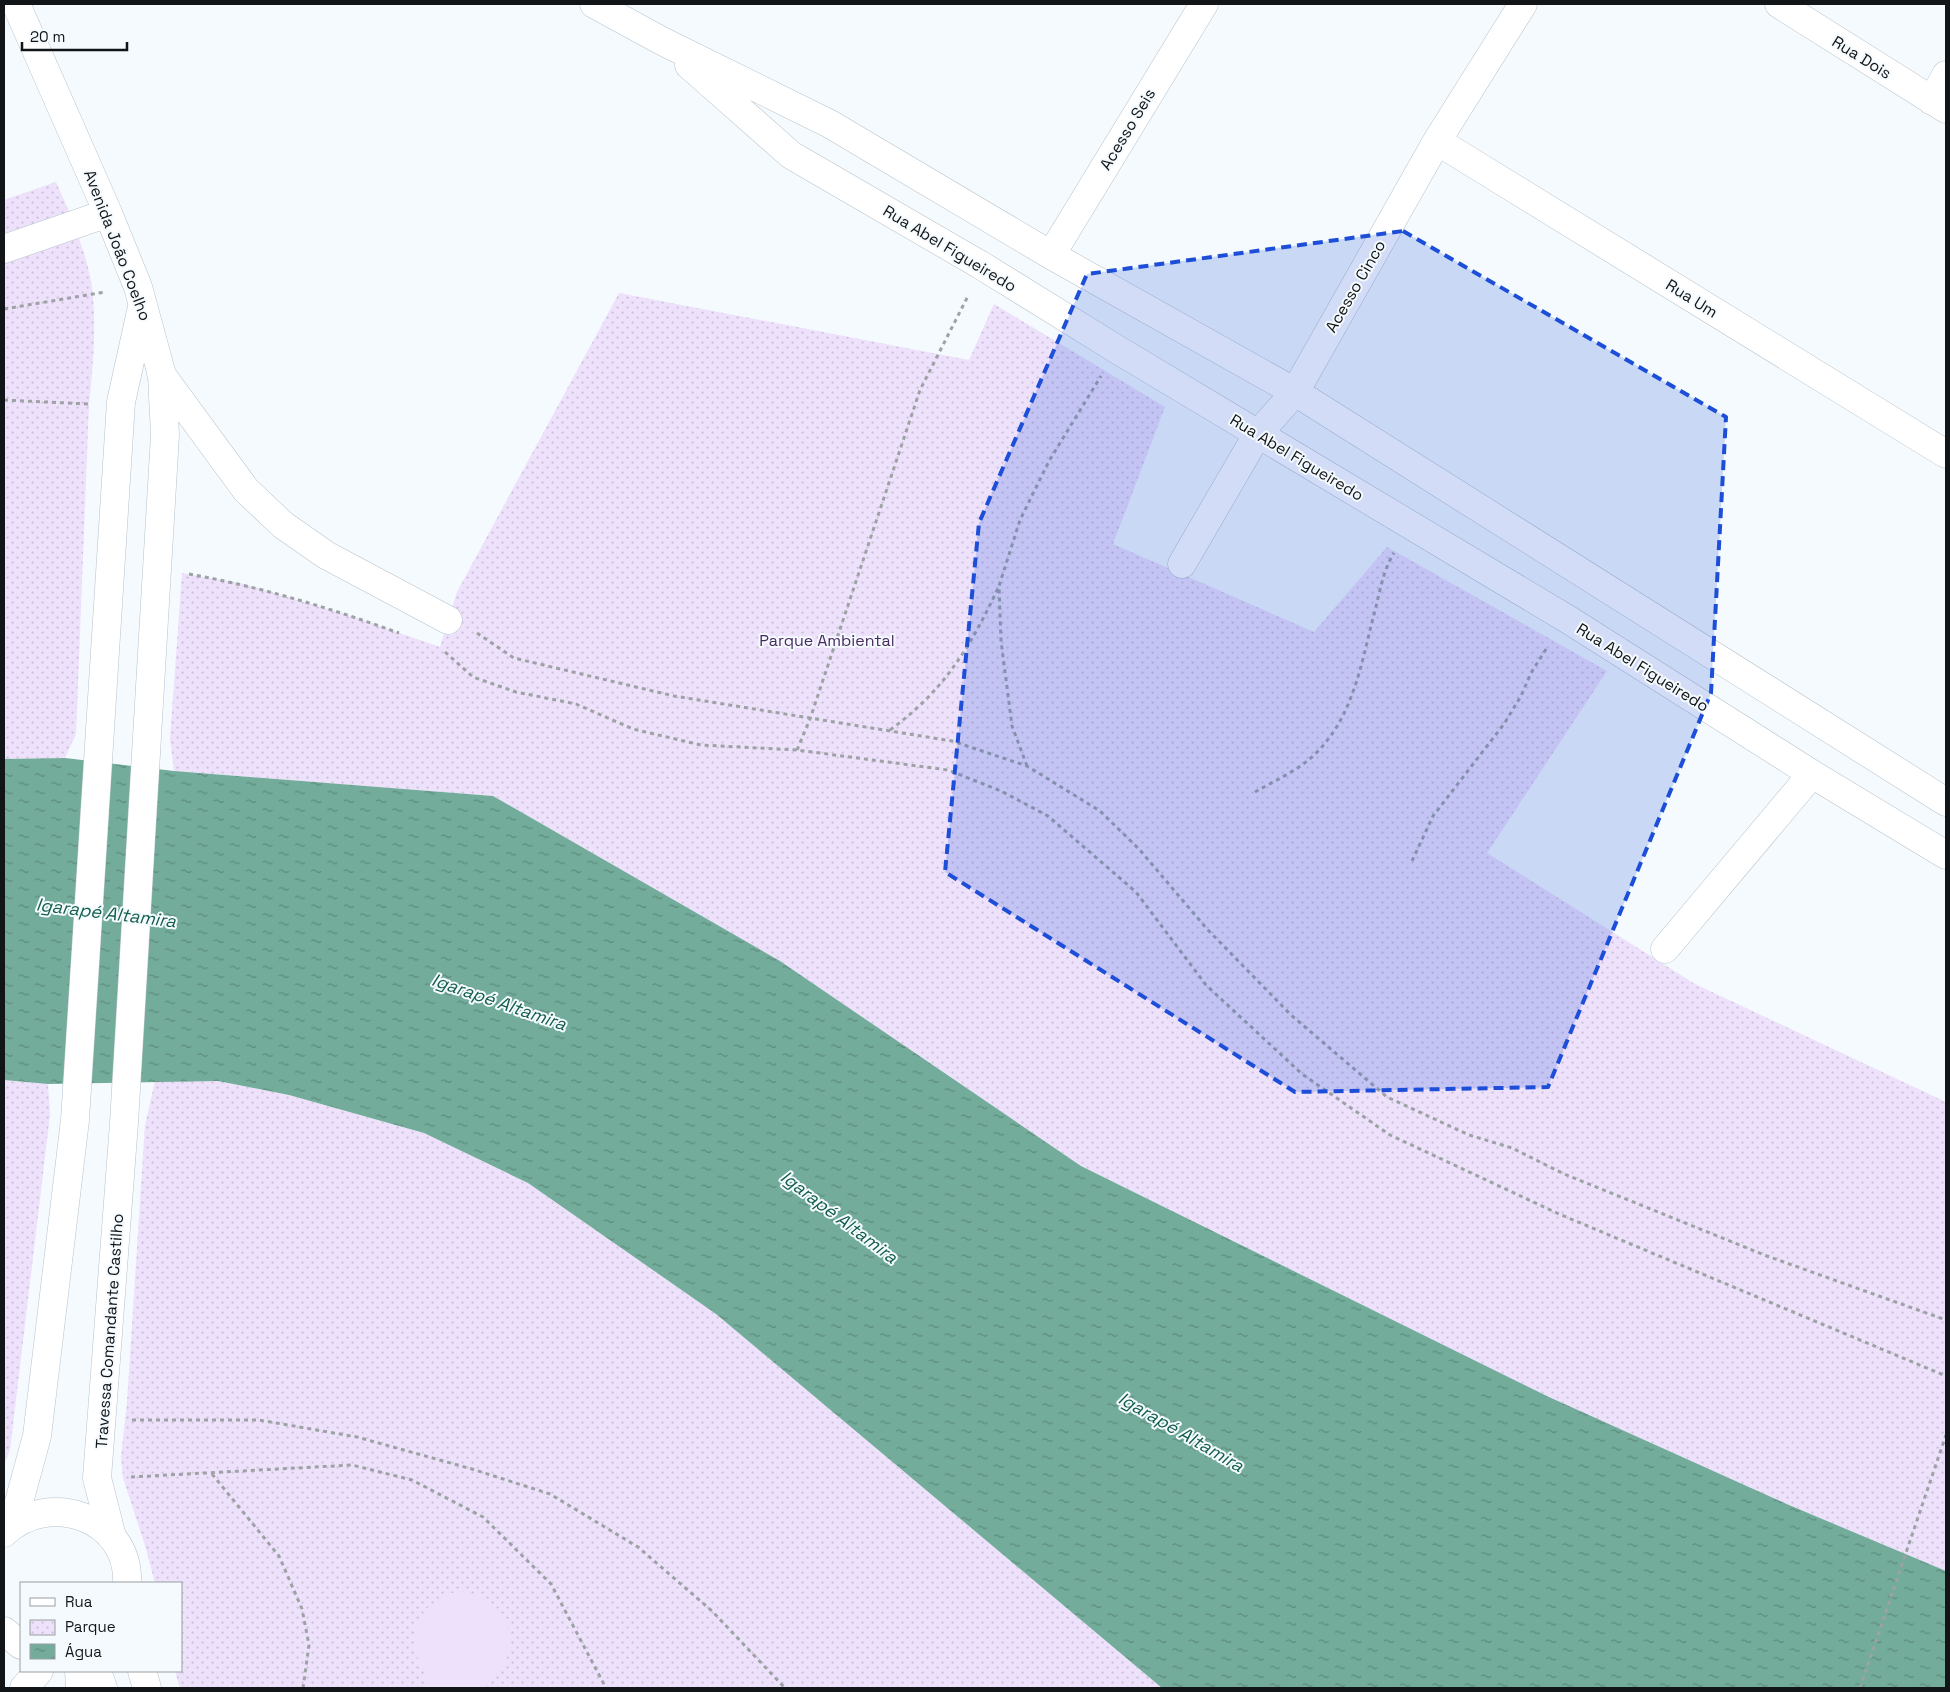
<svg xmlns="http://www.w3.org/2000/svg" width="1950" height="1692" viewBox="0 0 1950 1692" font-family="'Space Grotesk',sans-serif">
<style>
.park{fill:url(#park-dots)}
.pitch{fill:#eee1fc}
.water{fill:url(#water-ripples)}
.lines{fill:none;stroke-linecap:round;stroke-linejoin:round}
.minor-casing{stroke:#b7c3cc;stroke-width:29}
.major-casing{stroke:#b7c3cc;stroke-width:29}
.path{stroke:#9da2a5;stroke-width:3;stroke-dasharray:4 4;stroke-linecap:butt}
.minor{stroke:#fff;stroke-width:28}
.major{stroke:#fff;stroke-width:28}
.marked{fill:#1d4ed8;fill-opacity:0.2;stroke:#1d4ed8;stroke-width:4;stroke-dasharray:10 6;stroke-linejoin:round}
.labels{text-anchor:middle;stroke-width:4;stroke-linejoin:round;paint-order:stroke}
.street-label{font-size:16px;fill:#111518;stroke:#f4fafd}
.park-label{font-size:16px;fill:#472a60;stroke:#f4fafd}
.water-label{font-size:18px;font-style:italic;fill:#135e4c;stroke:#f4fafd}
</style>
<defs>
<pattern id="park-dots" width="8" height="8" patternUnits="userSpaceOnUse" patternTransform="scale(1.25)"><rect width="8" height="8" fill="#eee1fc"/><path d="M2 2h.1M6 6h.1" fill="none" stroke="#cbc0d7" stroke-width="1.8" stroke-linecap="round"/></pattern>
<pattern id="water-ripples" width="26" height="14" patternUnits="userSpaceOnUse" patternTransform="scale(1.25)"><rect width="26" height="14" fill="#73ac9a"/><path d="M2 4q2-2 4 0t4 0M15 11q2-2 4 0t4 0" fill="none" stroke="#5d8b7d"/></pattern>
</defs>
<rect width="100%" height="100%" fill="#f4fafd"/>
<path class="park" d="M 56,182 C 70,212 91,264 93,296 C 96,332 93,368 89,404 L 76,734 L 65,758 L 4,759 L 4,200 Z
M 619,293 L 969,360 L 994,304 L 1165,407 L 1113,544 L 1314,632 L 1387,547 L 1607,671 L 1487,853 L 1695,984 L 1946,1102 L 1946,1571 L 1789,1505 L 1549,1397 L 1081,1166 L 780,961 L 493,796 L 174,771 L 170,739 L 182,573 L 244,584 L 351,616 L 440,647 L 457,592 Z
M 4,1080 L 48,1084 L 50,1115 L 10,1450 L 4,1465 Z
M 155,1081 L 218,1081 L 289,1095 L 424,1133 L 528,1183 L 716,1314 L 1162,1688 L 180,1688 L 175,1671 L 181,1671 L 181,1583 L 155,1583 L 146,1549 L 123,1478 L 121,1457 L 127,1402 L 145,1125 Z"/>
<path class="pitch" d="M 460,1591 C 519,1599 528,1662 477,1688 C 471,1691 432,1688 423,1688 L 425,1685 C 425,1667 422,1670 417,1656 C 405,1623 431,1597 460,1591 Z"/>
<path class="water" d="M 65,758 L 174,771 L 493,796 L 780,961 L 1081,1166 L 1549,1397 L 1789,1505 L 1946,1571 L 1946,1688 L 1162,1688 L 716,1314 L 528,1183 L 424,1133 L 289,1095 L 218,1081 L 48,1084 L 4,1080 L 4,759 Z"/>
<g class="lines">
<g class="minor-casing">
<path id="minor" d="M 16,4 L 108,213 L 138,287 L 162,375 L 165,435 L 124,1123 L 97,1478 L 112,1537
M 594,4 L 662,41 L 830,124 L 1051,255 L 1295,392 L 1946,802
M 1779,4 L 1946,109
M 689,65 L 791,155 L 979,264 L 1118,350 L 1569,620 L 1812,774 L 1946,855
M 1932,101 L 1946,75
M 1437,141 L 1946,454
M 4,249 L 108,213
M 1051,255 L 1204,4
M 161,374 L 246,490 L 283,525 L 326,555 L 448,620
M 1182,564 L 1257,435 L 1295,392 L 1437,141 L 1523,4
M 1665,949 L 1812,774
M 13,1524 L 37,1436 L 75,1120 L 121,402 L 142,307
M 79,1671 L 80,1688
M 24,1688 L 39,1671"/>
</g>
<g class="major-casing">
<path id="major" d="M 4,1533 C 48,1490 130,1517 127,1583
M 4,1631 L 21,1645
M 97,1671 L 103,1688
M 142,1671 L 147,1688"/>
</g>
<path class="path" d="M 4,309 L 105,292
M 4,400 L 88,404
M 189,574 C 261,587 330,608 399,633
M 477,633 L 514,658 L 674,696 L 952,741 L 1027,766 L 1100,811 L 1139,849 L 1207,929 L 1291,1015 L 1387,1097 L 1469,1135 L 1512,1148 L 1564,1174 L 1767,1256 L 1946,1320
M 445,652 L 473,677 L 516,692 L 576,704 L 633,729 L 701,745 L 797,750 L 948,770 L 1001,791 L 1048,816 L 1136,892 L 1206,985 L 1302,1074 L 1390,1135 L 1559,1214 L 1946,1376
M 890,730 C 944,691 971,646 999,586
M 797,750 L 810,719 L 920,390 L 968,296
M 1027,766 L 1012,726 L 1001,641 L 999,586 L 1020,520 L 1049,461 L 1101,376
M 1255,792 C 1274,781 1297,771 1313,756 C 1352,720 1361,666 1373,618 C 1379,597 1382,572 1394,553
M 1412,861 L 1433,816 L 1504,724 L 1521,696 L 1531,673 L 1548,646
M 132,1420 L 259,1420 L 357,1437 L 472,1469 L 550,1494 L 638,1547 L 712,1611 L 785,1688
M 212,1474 L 279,1556 L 302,1609 L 309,1645 L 303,1688
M 131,1477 L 352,1465 L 412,1480 L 483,1517 L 551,1584 L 606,1688
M 1860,1688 L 1946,1435"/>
<use href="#minor" class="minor"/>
<use href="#major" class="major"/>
</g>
<path class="marked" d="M 1403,231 L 1726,417 L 1711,693 L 1548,1087 L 1295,1092 L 945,872 L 979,523 L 1087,274 Z"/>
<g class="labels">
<g class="street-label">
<text transform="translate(1862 57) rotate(32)" y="6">Rua Dois</text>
<text transform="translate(1127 129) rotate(-59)" y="6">Acesso Seis</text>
<text transform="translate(118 245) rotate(69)" y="6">Avenida João Coelho</text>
<text transform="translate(950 248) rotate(31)" y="6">Rua Abel Figueiredo</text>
<text transform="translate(1355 286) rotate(-60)" y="6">Acesso Cinco</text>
<text transform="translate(1692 298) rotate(32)" y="6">Rua Um</text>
<text transform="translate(1297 457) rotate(31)" y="6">Rua Abel Figueiredo</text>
<text transform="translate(1643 667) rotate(32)" y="6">Rua Abel Figueiredo</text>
<text transform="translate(109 1331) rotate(-86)" y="6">Travessa Comandante Castilho</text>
</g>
<g class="park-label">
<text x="827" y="646">Parque Ambiental</text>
</g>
<g class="water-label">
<text transform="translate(106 913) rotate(7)" y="6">Igarapé Altamira</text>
<text transform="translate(499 1002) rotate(19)" y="6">Igarapé Altamira</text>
<text transform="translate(839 1217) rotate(37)" y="6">Igarapé Altamira</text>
<text transform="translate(1181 1432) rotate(30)" y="6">Igarapé Altamira</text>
</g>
</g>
<rect width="1950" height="1692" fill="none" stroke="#111518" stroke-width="10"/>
<rect x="20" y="1582" width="162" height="90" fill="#f4fafd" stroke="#999ea1"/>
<rect x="30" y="1598" width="25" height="8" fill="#ffffff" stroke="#999ea1"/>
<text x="65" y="1607" font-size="15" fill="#111518">Rua</text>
<rect x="30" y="1620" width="25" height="15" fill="url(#park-dots)" stroke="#999ea1"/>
<text x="65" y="1632" font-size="15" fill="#111518">Parque</text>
<rect x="30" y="1644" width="25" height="15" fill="url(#water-ripples)" stroke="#999ea1"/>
<text x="65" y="1657" font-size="15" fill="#111518">Água</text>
<path d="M22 42v8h105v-8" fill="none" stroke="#111518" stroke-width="2.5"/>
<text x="30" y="42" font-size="15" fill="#111518" stroke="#f4fafd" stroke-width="4" paint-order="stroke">20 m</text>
</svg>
